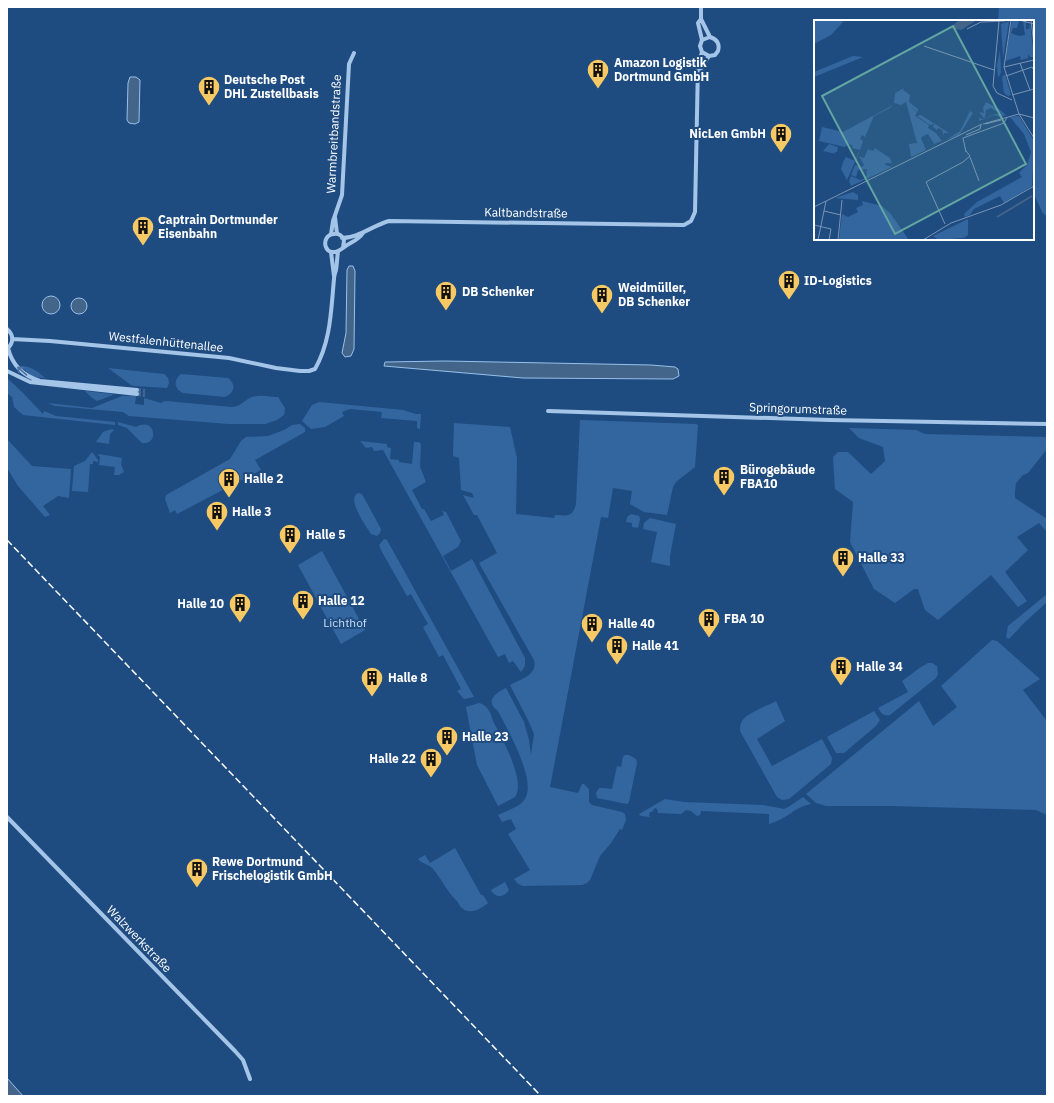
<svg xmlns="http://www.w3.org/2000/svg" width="1054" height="1103" viewBox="0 0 1054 1103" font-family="'IBM Plex Sans',sans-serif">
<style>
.green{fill:#33669f}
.water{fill:#44658a;stroke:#98c0ea}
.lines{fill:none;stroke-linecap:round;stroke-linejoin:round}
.minor-tunnel{stroke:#416793;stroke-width:4;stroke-dasharray:4 2;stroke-linecap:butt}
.minor{stroke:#a4c5e8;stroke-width:4}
.rail{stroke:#fff;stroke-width:1.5;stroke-dasharray:7 3;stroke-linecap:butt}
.oneway{stroke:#4e76a4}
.labels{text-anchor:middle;stroke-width:4;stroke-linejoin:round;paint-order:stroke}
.poi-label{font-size:12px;font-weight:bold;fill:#fff;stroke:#1f4c80;text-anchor:start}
.street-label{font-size:12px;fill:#fff;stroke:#1f4c80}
.park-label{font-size:12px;fill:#c8def6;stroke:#1f4c80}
.inset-river{fill:none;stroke:#44658a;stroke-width:2}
.inset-road{fill:none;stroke:#7994b3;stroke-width:1}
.view{fill:#63a6a1;fill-opacity:0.15;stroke:#63a6a1;stroke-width:2}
.inset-edge{fill:none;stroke:#fff;stroke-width:2}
</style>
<rect width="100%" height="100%" fill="#1f4c80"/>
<path class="green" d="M 999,7 L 1047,7 L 1047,217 L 1042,212 L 1033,192 L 1033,21 L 998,21 Z
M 20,366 C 31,366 38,371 45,378 L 33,377 Z
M 108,368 L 164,374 L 168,378 L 169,383 L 167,388 L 135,386 L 131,385 Z
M 181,374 L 228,378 C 237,385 234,393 225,397 L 183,393 C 174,389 173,380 181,374 Z
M 7,378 L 22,392 L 43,414 L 44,411 L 56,416 L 115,422 L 115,425 L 23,415 L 14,407 L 12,397 L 7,393 Z
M 85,391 L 112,394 L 113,395 L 97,401 L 91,397 Z
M 122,396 L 136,396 L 135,404 L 144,405 L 144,398 L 161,403 L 165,401 L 232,407 C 242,406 244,400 252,397 C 260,394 271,397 278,397 L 285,408 L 284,415 L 277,420 L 265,424 L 228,424 L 129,416 L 123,412 L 55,406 L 48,403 L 92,408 Z
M 319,402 L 403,410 L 416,414 L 421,414 L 420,429 L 417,428 L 417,421 L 381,418 L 382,412 L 350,409 L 342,412 L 344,416 L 325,427 L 311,429 L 302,421 L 312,405 Z
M 580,420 L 696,424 L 698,425 L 695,467 L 676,482 L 673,487 L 667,515 L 644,512 L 630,504 L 632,491 L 613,488 L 608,518 L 601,517 L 550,787 L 578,793 L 582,784 L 584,784 L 589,789 L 589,802 L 592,805 L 622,812 L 625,814 L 626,820 L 622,830 L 620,829 L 611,843 L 600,856 L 590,880 L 587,883 L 582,885 L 523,886 L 518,884 L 514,879 L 530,870 L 508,834 L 516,829 L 511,819 L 502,822 L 498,815 C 506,811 520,807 525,799 C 537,780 507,729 498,711 C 484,701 496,693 506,688 L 524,722 L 529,740 L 531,755 L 534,734 L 528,720 L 510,685 C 521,679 538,675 534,660 L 479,563 L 497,553 L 477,515 L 474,515 L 463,495 L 474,498 L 472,493 L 461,490 L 459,458 L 453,456 L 454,423 L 510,427 L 517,458 L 516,514 L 554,518 L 555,515 C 567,516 573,517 576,504 Z
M 118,422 L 136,427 C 155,416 160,445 142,443 L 127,428 L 118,425 Z
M 300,424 L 305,428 L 305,432 L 255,460 L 261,470 L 177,514 L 175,510 L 170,513 L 165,499 L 166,495 L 230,459 L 241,441 L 246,437 L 268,436 L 284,430 L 292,425 Z
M 849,428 L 916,430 L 925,434 L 1047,437 L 1047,449 L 1028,473 L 1023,475 L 1016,483 L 1015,492 L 1015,498 L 1047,519 L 1047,532 L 1039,523 L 1017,537 L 1028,550 L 1005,572 L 1027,601 L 1018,607 L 991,575 L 938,620 L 925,610 L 918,589 L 914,589 L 895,603 L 874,589 L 850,542 L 853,502 L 835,489 L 833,457 L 838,452 L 848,452 L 871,474 L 885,461 L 883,447 L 859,438 Z
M 112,429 L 114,430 L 110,434 L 109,444 L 96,442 L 103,432 Z
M 7,439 L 32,466 L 71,469 L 69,498 L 58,496 L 43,506 L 50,515 L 45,517 L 18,486 L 7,468 Z
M 360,441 L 387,444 L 387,447 L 391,448 L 390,459 L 399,460 L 399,462 L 412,464 L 414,442 L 419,442 L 421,444 L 420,467 L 426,482 L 412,490 L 422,509 L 424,509 L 431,521 L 444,515 L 442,511 L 446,512 L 461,541 L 458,547 L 443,556 L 451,571 L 472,559 L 525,658 L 525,666 L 521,672 L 513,661 L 509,663 L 505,654 L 498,657 L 383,450 L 374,451 L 372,447 L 366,448 Z
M 92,452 L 98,460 L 98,462 L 93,461 L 93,464 L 90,464 L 88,492 L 72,491 L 74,466 L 85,461 Z
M 99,454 L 122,458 L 121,464 L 124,472 L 119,475 L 114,475 L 115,467 L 99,465 L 100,457 L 98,455 Z
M 358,493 L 362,494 L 381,529 L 380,533 L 377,536 L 371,534 C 366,526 346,499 358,493 Z
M 631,514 L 639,516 L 640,519 L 638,528 L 632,527 L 632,523 L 626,522 L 627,517 Z
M 650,518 L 676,524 L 670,556 L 670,566 L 651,562 L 657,532 L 643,529 L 644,523 Z
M 384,539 L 387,540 L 474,697 L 464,699 L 457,691 L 461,689 L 443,655 L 439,657 L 423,627 L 428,624 L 411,594 L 407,596 L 382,552 L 379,545 Z
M 322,551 L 365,630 L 341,644 L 298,565 Z
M 1047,594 L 1047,602 L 1024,623 L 1009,639 L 1006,637 L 1008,626 Z
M 992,640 L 997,641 L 1040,679 L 1023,690 L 1047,721 L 1047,815 L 1036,810 L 891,806 L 826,806 L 816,803 L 806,794 L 919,701 L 933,726 L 957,707 L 941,686 Z
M 928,663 L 932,663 L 937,666 L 938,674 L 936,678 L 890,715 C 883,716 882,714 878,708 L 908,692 L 902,681 L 921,667 Z
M 776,701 L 785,721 L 757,739 L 772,766 L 822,739 L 832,758 L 831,764 L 789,799 L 782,800 L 777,797 L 740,731 C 740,728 740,724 742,721 C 747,713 767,706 776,701 Z
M 479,703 C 486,705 488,709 491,714 C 492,721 497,728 500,734 C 507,749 525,783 515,797 L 498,806 L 477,765 L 466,707 Z
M 874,711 L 880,720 L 876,726 L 844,753 L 836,753 L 827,737 Z
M 625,755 L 629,755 L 636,759 L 637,763 L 629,802 L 627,804 L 597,798 L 596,793 L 599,788 L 603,788 L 612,789 L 617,766 L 621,767 L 623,757 Z
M 803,797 L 811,804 C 794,807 786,820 769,824 L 769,814 L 701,811 L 700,815 L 697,816 L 691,811 L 686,810 L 681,814 L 658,813 L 657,809 L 655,808 L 652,812 L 650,812 L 649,815 L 650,817 L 641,816 L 639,814 L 665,799 L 684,802 L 763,805 L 784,809 L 790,806 Z
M 455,848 L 481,895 L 483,895 L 488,903 C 481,909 470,915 462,908 C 459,906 458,901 455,899 C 446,890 441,878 433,869 C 429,864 422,864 418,859 L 425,855 L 430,863 Z
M 505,882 L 509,890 C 504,898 495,898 491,890 Z"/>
<path class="water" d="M 130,77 L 136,77 L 140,80 L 139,122 L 135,124 L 129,123 L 127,120 L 128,83 Z
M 349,266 L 353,266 L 355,271 L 354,349 L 351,356 L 345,357 L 342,353 L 346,333 L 347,270 Z
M42 305a9 9 0 1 1 18 0a9 9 0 1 1-18 0Z
M71 306a8 8 0 1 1 16 0a8 8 0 1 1-16 0Z
M 445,361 L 651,365 L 675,367 L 678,369 L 679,376 L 673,379 L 523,378 L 384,366 L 385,362 Z
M 7,1078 L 23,1096 L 7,1096 Z"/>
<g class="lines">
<path class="minor-tunnel" d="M 137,390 L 145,391
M 137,394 L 145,395"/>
<path class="minor" d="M 701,7 L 701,19 L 698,23 L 702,40
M 701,19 L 710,37
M 698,73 L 709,56 L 715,55 L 718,51 C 720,44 717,39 710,37 L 702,40 L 700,46 L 702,52 L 709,56
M 335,217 L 337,234
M 331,234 L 333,221 L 342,195 L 349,64 L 354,53
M 342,238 C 358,238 374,225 389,221 L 684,225 L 691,221 L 695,212 L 698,65 L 702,52
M 343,248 L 344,240 C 342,236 339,233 334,234 C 319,235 324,262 343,248 C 350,242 358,241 363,233
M 331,252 L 334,276
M 7,329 C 14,335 14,343 7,349
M 12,339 L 50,341 L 229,358 L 276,368 L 300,371 L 309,371 L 315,369 C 331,341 331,310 334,279 C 334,276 335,273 336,270 C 337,264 337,258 338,252
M 8,348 C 12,365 24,376 40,381 L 137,390
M 7,371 L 30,382 L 137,394
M 548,411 L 830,420 L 1047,424
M 7,817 L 235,1051 L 243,1060 L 250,1079"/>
<path class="rail" d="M 7,540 L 541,1096"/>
</g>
<defs><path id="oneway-shaft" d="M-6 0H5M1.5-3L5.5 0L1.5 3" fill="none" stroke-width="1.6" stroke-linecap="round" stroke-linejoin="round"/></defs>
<use class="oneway" href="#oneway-shaft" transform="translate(22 371) rotate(-139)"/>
<defs>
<g id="building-pin" transform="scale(1.15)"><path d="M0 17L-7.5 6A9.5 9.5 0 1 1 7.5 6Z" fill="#f6c964" stroke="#1f4c80"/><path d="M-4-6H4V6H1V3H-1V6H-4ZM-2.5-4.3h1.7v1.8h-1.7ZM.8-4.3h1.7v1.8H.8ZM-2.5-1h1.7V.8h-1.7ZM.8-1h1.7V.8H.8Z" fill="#111"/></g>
</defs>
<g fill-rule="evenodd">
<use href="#building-pin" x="598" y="70"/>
<use href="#building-pin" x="209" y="87"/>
<use href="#building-pin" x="781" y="134"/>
<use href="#building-pin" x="143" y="227"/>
<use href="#building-pin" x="789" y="281"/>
<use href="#building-pin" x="446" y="292"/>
<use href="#building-pin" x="602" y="295"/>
<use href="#building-pin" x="724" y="477"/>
<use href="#building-pin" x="229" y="479"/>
<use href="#building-pin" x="217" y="512"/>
<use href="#building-pin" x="290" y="535"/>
<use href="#building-pin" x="843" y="558"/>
<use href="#building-pin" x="303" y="601"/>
<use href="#building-pin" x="240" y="604"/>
<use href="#building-pin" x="709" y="619"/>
<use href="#building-pin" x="592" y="624"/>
<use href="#building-pin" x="617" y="646"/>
<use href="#building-pin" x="841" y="667"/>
<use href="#building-pin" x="372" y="678"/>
<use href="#building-pin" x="447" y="737"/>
<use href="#building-pin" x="431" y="759"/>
<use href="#building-pin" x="197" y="869"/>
</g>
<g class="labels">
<g class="poi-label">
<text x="614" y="67">Amazon Logistik<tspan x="614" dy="14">Dortmund GmbH</tspan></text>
<text x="224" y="84">Deutsche Post<tspan x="224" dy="14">DHL Zustellbasis</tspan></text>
<text x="766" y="138" text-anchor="end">NicLen GmbH</text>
<text x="158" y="224">Captrain Dortmunder<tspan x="158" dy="14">Eisenbahn</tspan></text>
<text x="804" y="285">ID-Logistics</text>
<text x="618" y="292">Weidmüller,<tspan x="618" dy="14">DB Schenker</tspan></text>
<text x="462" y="296">DB Schenker</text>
<text x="740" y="474">Bürogebäude<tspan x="740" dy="14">FBA10</tspan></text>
<text x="244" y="483">Halle 2</text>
<text x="232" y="516">Halle 3</text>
<text x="306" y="539">Halle 5</text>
<text x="858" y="562">Halle 33</text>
<text x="318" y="605">Halle 12</text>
<text x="224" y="608" text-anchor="end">Halle 10</text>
<text x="724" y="623">FBA 10</text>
<text x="608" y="628">Halle 40</text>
<text x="632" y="650">Halle 41</text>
<text x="856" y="671">Halle 34</text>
<text x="388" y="682">Halle 8</text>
<text x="462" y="741">Halle 23</text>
<text x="416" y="763" text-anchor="end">Halle 22</text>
<text x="212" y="866">Rewe Dortmund<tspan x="212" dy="14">Frischelogistik GmbH</tspan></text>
</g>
<g class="street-label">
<text transform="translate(334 134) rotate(-87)" y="4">Warmbreitbandstraße</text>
<text transform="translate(526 213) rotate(1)" y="4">Kaltbandstraße</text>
<text transform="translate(166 342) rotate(6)" y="4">Westfalenhüttenallee</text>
<text transform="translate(798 409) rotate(2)" y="4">Springorumstraße</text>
<text transform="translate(139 939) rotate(46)" y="4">Walzwerkstraße</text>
</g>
<g class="park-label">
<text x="345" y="627">Lichthof</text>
</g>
</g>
<g transform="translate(814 20)">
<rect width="220" height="220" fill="#1f4c80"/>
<path d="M 0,0 L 28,0 L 29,2 L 17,15 L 0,24 ZM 198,0 L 205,1 L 203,8 L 199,8 L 197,13 L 205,16 L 211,15 L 209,1 L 212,2 L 212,9 L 215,9 L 216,3 L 220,37 L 216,37 L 214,34 L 214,38 L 207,40 L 206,36 L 191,41 ZM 195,1 L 189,39 L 190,52 L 187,4 ZM 186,30 L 187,53 L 184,58 L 183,45 ZM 39,36 L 49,37 L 0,57 L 0,52 ZM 191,54 L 197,75 L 194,76 L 190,73 L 188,57 ZM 90,68 L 89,70 L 96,75 L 95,82 L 104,89 L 104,92 L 97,87 L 103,92 L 101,96 L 115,105 L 114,108 L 122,113 L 128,121 L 120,124 L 114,114 L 109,116 L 107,118 L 112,130 L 97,137 L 95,124 L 103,123 L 92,82 L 87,85 L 80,83 L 81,73 ZM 172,82 L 185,89 L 192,95 L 187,97 L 180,95 L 165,101 L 165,98 L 169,99 L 181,94 L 187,94 L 177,88 L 172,90 L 171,97 L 170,98 L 165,92 L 170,93 L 169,88 ZM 79,85 L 76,88 L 60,96 L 51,117 L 48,115 L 46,119 L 49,121 L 46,130 L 38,128 L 39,126 L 34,123 L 31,127 L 5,121 L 8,107 L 29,112 ZM 156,91 L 159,93 L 146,114 L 132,120 L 146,111 ZM 107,95 L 135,113 L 138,113 L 130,113 L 130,116 L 128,110 L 124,108 L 123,110 L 119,107 L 120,104 L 116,105 L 103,96 ZM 205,96 L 220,121 L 218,166 L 190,183 L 186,176 L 160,189 L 156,195 L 151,197 L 150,194 L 163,182 L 208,157 L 205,153 L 213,145 L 217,132 L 210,114 L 196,97 ZM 15,124 L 24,127 L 23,132 L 20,132 L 22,134 L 9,131 ZM 61,128 L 76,138 L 78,143 L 72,143 L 71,145 L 78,147 L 37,166 L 35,161 L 37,156 L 46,160 L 52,158 L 53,149 L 44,150 L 42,157 L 37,155 L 41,145 L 48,147 L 50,145 L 45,136 L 50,138 L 54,129 L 59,131 ZM 45,131 L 45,133 L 33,160 L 27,149 L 29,142 L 32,137 L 41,141 ZM 39,172 L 44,175 L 44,180 L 21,178 ZM 48,181 L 68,186 L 76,193 L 95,220 L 25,220 L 28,194 L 34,197 L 44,192 L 42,188 L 49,185 ZM 154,199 L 154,215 L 150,218 L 124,220 L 119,216 Z" fill="#33669f"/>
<path d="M 163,0 L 147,10 L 136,8 L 144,1 Z" fill="#44658a"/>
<path class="inset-river" d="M 183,197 L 218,176"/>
<path class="inset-road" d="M 205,0 L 220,4M 217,0 L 220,25M 185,1 L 179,66 L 183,73 L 198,80M 153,9 L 167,2 L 191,1M 110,26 L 180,50M 206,43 L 216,70M 190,47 L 220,40M 192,56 L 218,47 L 220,50M 198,75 L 220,69M 205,94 L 220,118M 205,94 L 220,98M 169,104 L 205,94 L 190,47 L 197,0M 171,104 L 187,100M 152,115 L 166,109 L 167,105M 152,132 L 149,118 L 190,103 L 193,97M 156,137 L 165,161M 220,147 L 220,178M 0,187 L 168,104M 10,191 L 27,195M 131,204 L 112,162 L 149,142 L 156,136 L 152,131M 0,205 L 17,209 L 15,220M 4,220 L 12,181M 24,220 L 28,180M 109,220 L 137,203 L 187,185 L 220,166"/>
<path class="view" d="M 139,6 L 212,144 L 81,214 L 8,76 Z"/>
<rect width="220" height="220" class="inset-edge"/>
</g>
<rect width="1054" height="1103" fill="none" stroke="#ffffff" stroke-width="16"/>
</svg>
